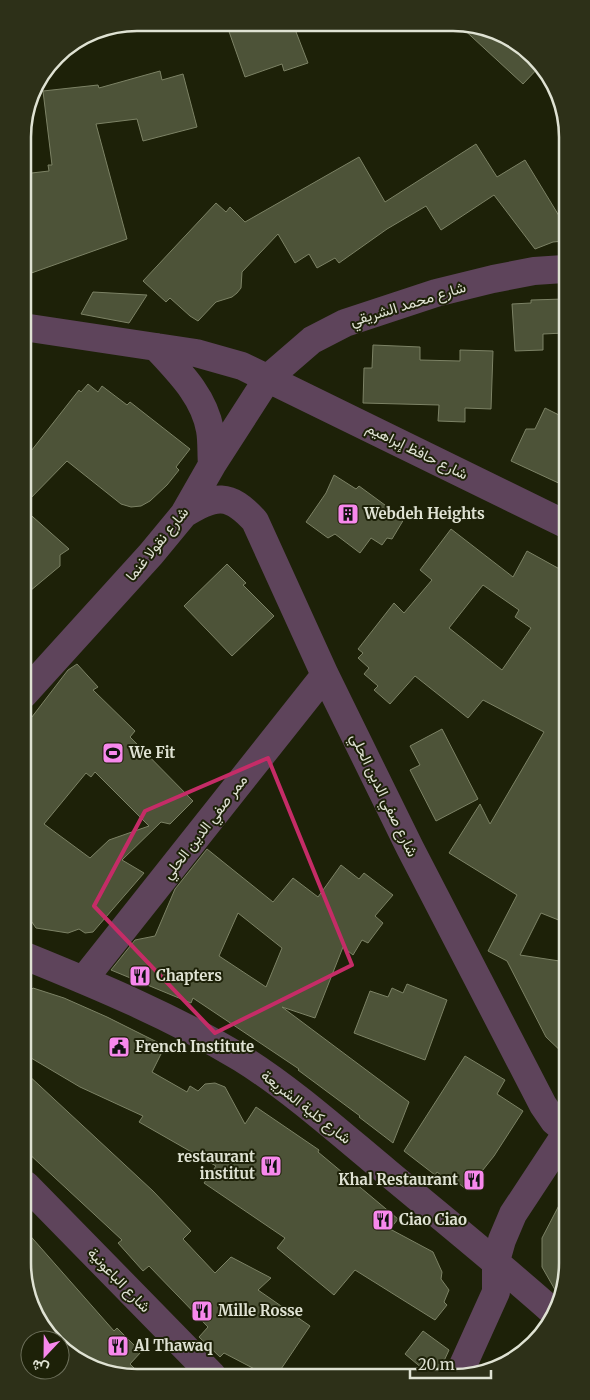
<svg xmlns="http://www.w3.org/2000/svg" width="590" height="1400" viewBox="0 0 590 1400" font-family="Merriweather,Vazirmatn,serif">
<style>
.building{fill:#4d5338;stroke:#7c8265;fill-rule:evenodd}
.lines{fill:none;stroke-linecap:round;stroke-linejoin:round}
.minor{stroke:#5e445b;stroke-width:28}
.marked{fill:none;stroke:#c52c67;stroke-width:4;stroke-linejoin:round}
.labels{text-anchor:middle;stroke-width:4;stroke-linejoin:round;paint-order:stroke}
.street-label{font-size:15px;fill:#dfe2d3;stroke:#1d2108}
.poi-label{font-size:15px;font-weight:bold;fill:#dfe2d3;stroke:#1d2108;text-anchor:start}
.rim{fill:none;stroke:#dfe2d3;stroke-width:2.5}
</style>
<rect width="100%" height="100%" fill="#1d2108"/>
<path class="building" d="M 226,23 L 293,24 L 308,63 L 284,71 L 282,64 L 245,77 Z
M 459,25 L 476,25 L 534,56 L 540,66 L 523,84 Z
M 160,71 L 162,80 L 183,74 L 197,127 L 143,141 L 137,119 L 96,124 L 127,239 L 23,276 L 23,174 L 49,171 L 48,165 L 52,165 L 43,91 L 98,85 L 99,88 Z
M 476,144 L 497,177 L 525,160 L 564,224 L 564,241 L 553,242 L 535,249 L 494,195 L 441,230 L 426,206 L 387,229 L 339,263 L 335,258 L 317,268 L 309,254 L 295,263 L 278,234 L 242,272 L 241,288 L 237,293 L 232,297 L 216,302 L 198,321 L 190,316 L 170,298 L 166,302 L 143,281 L 216,203 L 226,212 L 230,207 L 245,222 L 359,157 L 385,202 Z
M 93,292 L 147,295 L 129,323 L 81,314 Z
M 564,299 L 564,333 L 543,334 L 543,350 L 515,351 L 512,304 L 531,303 L 531,300 Z
M 373,345 L 420,347 L 420,360 L 460,361 L 460,350 L 493,351 L 491,409 L 465,408 L 465,422 L 438,421 L 439,405 L 363,403 L 364,368 L 372,368 Z
M 88,384 L 98,392 L 102,386 L 127,405 L 130,402 L 190,449 L 176,467 L 179,470 L 167,485 L 150,501 L 141,506 L 131,507 L 121,504 L 67,461 L 24,505 L 24,460 L 79,390 L 81,392 Z
M 545,408 L 565,418 L 565,486 L 511,461 L 526,429 L 535,429 Z
M 334,475 L 356,489 L 359,486 L 404,519 L 392,539 L 387,538 L 382,545 L 371,538 L 360,553 L 335,534 L 328,538 L 306,522 L 326,493 Z
M 24,509 L 69,549 L 60,555 L 60,566 L 24,596 Z
M 451,529 L 513,577 L 527,551 L 565,572 L 566,923 L 541,913 L 520,955 L 566,962 L 567,1057 L 546,1037 L 507,961 L 488,951 L 517,895 L 449,853 L 480,804 L 490,824 L 544,732 L 483,700 L 468,718 L 415,676 L 390,704 L 374,690 L 378,686 L 364,674 L 369,668 L 358,658 L 363,653 L 358,649 L 394,603 L 404,613 L 432,580 L 420,570 ZM 483,585 L 519,610 L 515,617 L 531,628 L 502,670 L 449,628 Z
M 227,564 L 246,583 L 243,585 L 274,616 L 232,656 L 184,606 Z
M 77,664 L 98,687 L 93,690 L 135,731 L 130,737 L 193,801 L 170,824 L 161,822 L 122,860 L 144,873 L 93,932 L 85,933 L 79,929 L 68,933 L 36,928 L 25,912 L 25,726 L 68,670 ZM 95,772 L 149,826 L 109,840 L 90,858 L 44,824 L 86,773 L 91,777 Z
M 442,729 L 478,799 L 436,821 L 410,770 L 420,765 L 410,746 Z
M 207,849 L 273,902 L 293,878 L 318,897 L 341,865 L 359,879 L 364,873 L 393,895 L 375,916 L 383,923 L 368,943 L 362,940 L 353,955 L 343,947 L 315,1018 L 282,1007 L 409,1102 L 393,1143 L 359,1117 L 360,1116 L 298,1070 L 299,1069 L 193,998 L 191,1003 L 111,970 L 135,940 L 155,936 L 175,889 ZM 238,913 L 282,948 L 266,987 L 219,956 Z
M 407,984 L 447,1000 L 425,1060 L 354,1033 L 370,991 L 388,997 L 392,988 L 403,993 Z
M 33,988 L 64,998 L 107,1017 L 161,1044 L 161,1054 L 152,1072 L 187,1092 L 190,1086 L 198,1091 L 205,1084 L 215,1083 L 225,1087 L 245,1124 L 256,1107 L 319,1150 L 318,1152 L 398,1219 L 390,1229 L 433,1252 L 442,1272 L 441,1279 L 449,1290 L 444,1302 L 447,1305 L 435,1320 L 355,1270 L 334,1295 L 277,1248 L 285,1238 L 204,1183 L 216,1166 L 139,1122 L 143,1116 L 80,1087 L 26,1055 L 25,996 Z
M 465,1056 L 505,1080 L 497,1094 L 523,1111 L 494,1156 L 467,1190 L 457,1182 L 454,1185 L 437,1172 L 435,1175 L 404,1151 Z
M 26,1073 L 153,1191 L 191,1231 L 183,1239 L 215,1273 L 231,1257 L 271,1278 L 258,1290 L 310,1326 L 277,1375 L 266,1375 L 224,1353 L 220,1357 L 199,1337 L 208,1327 L 149,1266 L 143,1271 L 118,1243 L 122,1240 L 26,1151 Z
M 567,1190 L 567,1270 L 558,1295 L 542,1267 L 542,1238 Z
M 26,1231 L 114,1331 L 117,1328 L 141,1352 L 130,1364 L 141,1375 L 115,1375 L 60,1346 L 60,1340 L 54,1340 L 26,1293 Z
M 423,1331 L 449,1350 L 438,1374 L 429,1374 L 405,1354 Z"/>
<g class="lines">
<path class="minor" d="M 23,327 L 196,353 L 242,366 L 565,524
M 156,347 C 179,372 204,396 210,430 C 212,441 211,454 212,465
M 184,514 C 215,495 229,492 255,521 L 325,675 L 410,848 L 543,1105 L 554,1121 L 567,1132
M 24,694 L 151,554 L 184,514 L 212,465 L 268,378 L 312,340 L 345,323 L 436,293 L 493,279 L 534,271 L 564,269
M 25,956 C 99,986 173,1017 241,1058 C 291,1089 341,1134 387,1172 C 442,1218 498,1263 552,1311
M 84,979 L 325,675
M 26,1185 L 212,1375
M 459,1374 L 496,1292 L 496,1261 L 502,1240 L 513,1214 L 567,1132"/>
</g>
<path class="marked" d="M 268,758 L 352,965 L 215,1033 L 94,906 L 145,811 Z"/>
<defs>
<g id="building-square" transform="scale(1.125)"><rect x="-9" y="-9" width="18" height="18" rx="4" fill="#f788ec" stroke="#1d2108"/><path d="M-4-6H4V6H1V3H-1V6H-4ZM-2.5-4.3h1.7v1.8h-1.7ZM.8-4.3h1.7v1.8H.8ZM-2.5-1h1.7V.8h-1.7ZM.8-1h1.7V.8H.8Z" fill="#111"/></g>
<g id="stadium-square" transform="scale(1.125)"><rect x="-9" y="-9" width="18" height="18" rx="4" fill="#f788ec" stroke="#1d2108"/><path d="M0-5a6.5 5 0 1 0 0 10a6.5 5 0 1 0 0-10ZM-3.5-1.8h7v3.6h-7Z" fill="#111"/></g>
<g id="restaurant-square" transform="scale(1.125)"><rect x="-9" y="-9" width="18" height="18" rx="4" fill="#f788ec" stroke="#1d2108"/><path d="M-5-6h1v4h1v-4h1v4h1v-4h1v5L-1.5 .5V6h-2V.5L-5-1ZM5-6V6H3V1.5H1.5Q1.5-4 5-6Z" fill="#111"/></g>
<g id="civic-square" transform="scale(1.125)"><rect x="-9" y="-9" width="18" height="18" rx="4" fill="#f788ec" stroke="#1d2108"/><path d="M-.6-6.5H3V-4.5H.6V-3L4-1V1h2V6H-6V1h2V-1L-.6-3ZM-1.2 2.5V6h2.4V2.5Z" fill="#111"/></g>
</defs>
<g fill-rule="evenodd">
<use href="#building-square" x="348" y="514"/>
<use href="#stadium-square" x="113" y="753"/>
<use href="#restaurant-square" x="140" y="976"/>
<use href="#civic-square" x="119" y="1047"/>
<use href="#restaurant-square" x="271" y="1166"/>
<use href="#restaurant-square" x="474" y="1180"/>
<use href="#restaurant-square" x="383" y="1220"/>
<use href="#restaurant-square" x="202" y="1311"/>
<use href="#restaurant-square" x="118" y="1346"/>
</g>
<g class="labels">
<g class="street-label">
<text transform="translate(408 304) rotate(-17)" y="5">شارع محمد الشريقي</text>
<text transform="translate(417 451) rotate(26)" y="5">شارع حافظ إبراهيم</text>
<text transform="translate(157 544) rotate(-51)" y="5">شارع نقولا غنما</text>
<text transform="translate(384 795) rotate(64)" y="5">شارع صفي الدين الحلي</text>
<text transform="translate(205 827) rotate(-52)" y="5">ممر صفي الدين الحلي</text>
<text transform="translate(306 1107) rotate(38)" y="5">شارع كلية الشريعة</text>
<text transform="translate(119 1280) rotate(46)" y="5">شارع الباعونية</text>
</g>
<g class="poi-label">
<text x="364" y="519">Webdeh Heights</text>
<text x="129" y="758">We Fit</text>
<text x="156" y="981">Chapters</text>
<text x="135" y="1052">French Institute</text>
<text x="255" y="1162" text-anchor="end">restaurant<tspan x="255" dy="17">institut</tspan></text>
<text x="458" y="1185" text-anchor="end">Khal Restaurant</text>
<text x="399" y="1225">Ciao Ciao</text>
<text x="218" y="1316">Mille Rosse</text>
<text x="134" y="1351">Al Thawaq</text>
</g>
</g>
<path d="M0 0H590V1400H0ZM137 31H453A106 106 0 0 1 559 137V1263A106 106 0 0 1 453 1369H137A106 106 0 0 1 31 1263V137A106 106 0 0 1 137 31Z" fill="#2d3018" fill-rule="evenodd"/>
<path class="rim" d="M137 31H453A106 106 0 0 1 559 137V1263A106 106 0 0 1 453 1369H137A106 106 0 0 1 31 1263V137A106 106 0 0 1 137 31Z"/>
<g transform="translate(45 1355) rotate(202)"><circle r="24" fill="#1d2108" stroke="#6b6e59"/>
<path d="M0-4L9 19L0 12L-9 19Z" fill="#f788ec"/>
<text y="-8" font-size="14" font-weight="bold" text-anchor="middle" fill="#dfe2d3">ش</text>
</g>
<path d="M410 1370v8h81v-8" fill="none" stroke="#dfe2d3" stroke-width="2.5"/>
<text x="418" y="1370" font-size="15" fill="#dfe2d3" stroke="#1d2108" stroke-width="4" paint-order="stroke">20 m</text>
</svg>
